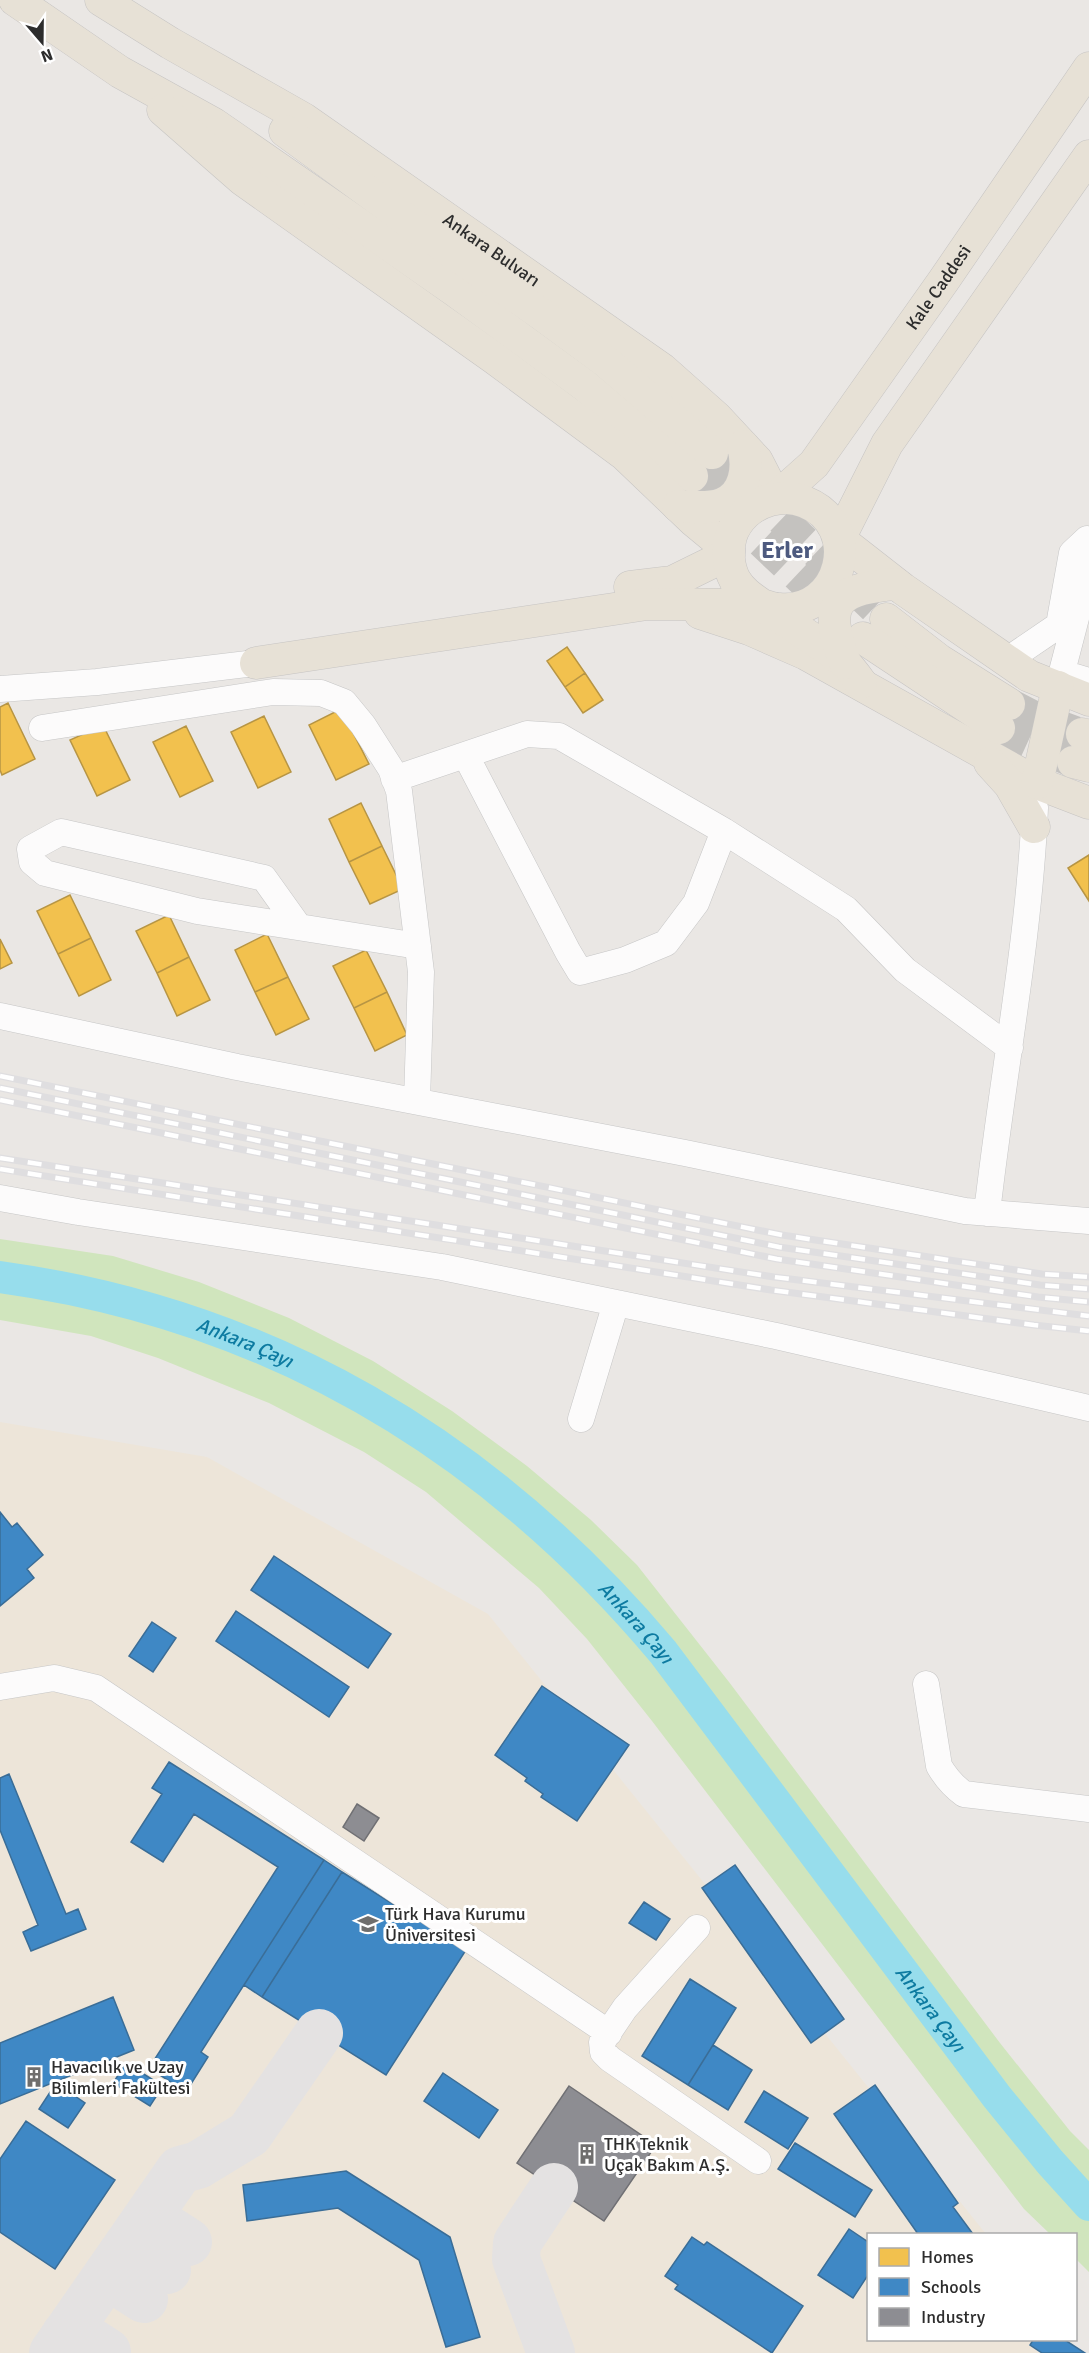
<svg xmlns="http://www.w3.org/2000/svg" width="1089" height="2353" viewBox="0 0 1089 2353" font-family="Signika,sans-serif">
<style>
.education{fill:#ede5d9}
.green{fill:#d0e5bd}
.homes{fill:#f2c14e;stroke:#b79544;stroke-width:1.5}
.schools{fill:#3f88c5;stroke:#3a6d97;stroke-width:1.5}
.industry{fill:#8d8d92;stroke:#707074;stroke-width:1.5}
.lines{fill:none;stroke-linecap:round;stroke-linejoin:round}
.river{stroke:#97ddec;stroke-width:32}
.taxiway{stroke:#e4e2e2;stroke-width:48}
.major-tunnel{stroke:#c4c2bf;stroke-width:32;stroke-dasharray:32 16;stroke-linecap:butt}
.minor-casing{stroke:#c6c6c6;stroke-width:27}
.major-casing{stroke:#c6c4c3;stroke-width:33}
.minor{stroke:#fcfbfb;stroke-width:26}
.major{stroke:#e7e1d6;stroke-width:32}
.rail-casing{stroke:#dfdee0;stroke-width:7}
.rail{stroke:#fff;stroke-width:4.5;stroke-dasharray:14;stroke-linecap:butt}
.labels{text-anchor:middle;stroke-width:6;stroke-linejoin:round;paint-order:stroke}
.street-label{font-size:18px;fill:#2d2d2d;stroke:#fff}
.poi-label{font-size:18px;fill:#2d2d2d;stroke:#fff;text-anchor:start}
.water-label{font-size:20px;font-style:italic;fill:#0d7ba1;stroke:#fff}
.district-label{font-size:24px;font-weight:bold;fill:#4d5a7f;stroke:#fff}
</style>
<rect width="100%" height="100%" fill="#eae7e4"/>
<path class="education" d="M 0,1422 L 207,1457 L 488,1614 L 986,2234 L 868,2234 L 868,2340 L 1070,2340 L 1081,2353 L 0,2353 Z"/>
<path class="green" d="M 0,1239 L 113,1256 L 199,1282 L 289,1318 L 373,1361 L 452,1411 L 527,1466 L 591,1520 L 637,1565 L 729,1682 L 1000,2043 L 1070,2131 L 1089,2150 L 1089,2272 L 1076,2259 L 1076,2234 L 1050,2234 L 1024,2209 L 652,1721 L 587,1639 L 539,1588 L 426,1492 L 364,1452 L 269,1403 L 158,1358 L 91,1336 L 0,1320 Z"/>
<path class="homes" d="M 567,647 L 585,673 L 565,687 L 547,661 Z
M 585,673 L 603,700 L 583,713 L 565,687 Z
M 8,703 L 35,759 L 2,775 L 0,770 L 0,707 Z
M 341,709 L 369,764 L 336,780 L 309,725 Z
M 264,716 L 291,772 L 258,788 L 231,732 Z
M 103,725 L 130,780 L 97,796 L 70,740 Z
M 186,726 L 213,781 L 180,797 L 153,742 Z
M 361,803 L 382,846 L 349,862 L 329,819 Z
M 382,846 L 403,889 L 370,904 L 349,862 Z
M 1089,855 L 1089,901 L 1068,868 Z
M 70,895 L 91,938 L 58,954 L 37,911 Z
M 169,915 L 189,957 L 157,973 L 136,931 Z
M 267,934 L 288,977 L 255,992 L 235,950 Z
M 91,938 L 111,980 L 79,996 L 58,954 Z
M 0,939 L 12,963 L 0,969 Z
M 366,950 L 387,992 L 354,1008 L 333,966 Z
M 189,957 L 210,1000 L 177,1016 L 157,973 Z
M 288,977 L 309,1019 L 276,1035 L 255,992 Z
M 387,992 L 407,1035 L 375,1051 L 354,1008 Z"/>
<path class="schools" d="M 0,1512 L 12,1527 L 17,1523 L 43,1555 L 27,1569 L 34,1578 L 0,1606 Z
M 274,1556 L 391,1634 L 368,1668 L 251,1590 Z
M 236,1611 L 349,1687 L 329,1717 L 216,1641 Z
M 152,1622 L 176,1638 L 153,1672 L 129,1656 Z
M 542,1686 L 629,1745 L 577,1821 L 541,1797 L 543,1794 L 525,1781 L 527,1778 L 495,1755 Z
M 169,1762 L 324,1860 L 201,2052 L 208,2057 L 186,2092 L 149,2068 L 278,1867 L 194,1814 L 163,1862 L 131,1842 L 162,1794 L 152,1788 Z
M 9,1774 L 66,1914 L 78,1909 L 86,1929 L 31,1951 L 23,1932 L 38,1925 L 0,1830 L 0,1778 Z
M 324,1860 L 342,1872 L 262,1997 L 244,1985 Z
M 735,1865 L 844,2019 L 811,2043 L 702,1888 Z
M 342,1872 L 466,1950 L 386,2075 L 262,1997 Z
M 644,1902 L 670,1919 L 656,1940 L 629,1923 Z
M 690,1979 L 736,2008 L 688,2085 L 642,2056 Z
M 113,1997 L 134,2050 L 0,2104 L 0,2043 Z
M 713,2045 L 752,2070 L 728,2110 L 688,2085 Z
M 126,2063 L 163,2086 L 150,2106 L 113,2083 Z
M 443,2073 L 498,2110 L 479,2138 L 424,2101 Z
M 56,2083 L 85,2103 L 68,2128 L 39,2109 Z
M 875,2085 L 958,2203 L 953,2207 L 973,2234 L 918,2234 L 834,2114 Z
M 764,2091 L 808,2118 L 788,2149 L 745,2122 Z
M 26,2121 L 115,2180 L 55,2269 L 0,2232 L 0,2159 Z
M 795,2143 L 872,2190 L 855,2217 L 778,2169 Z
M 346,2171 L 450,2237 L 480,2337 L 446,2347 L 419,2260 L 338,2208 L 247,2221 L 243,2185 Z
M 849,2229 L 868,2242 L 868,2275 L 853,2298 L 818,2275 Z
M 692,2237 L 704,2245 L 707,2242 L 803,2306 L 772,2353 L 675,2289 L 678,2285 L 665,2276 Z
M 1033,2340 L 1065,2340 L 1085,2353 L 1042,2353 L 1030,2345 Z"/>
<path class="industry" d="M 357,1804 L 379,1818 L 364,1841 L 343,1827 Z
M 569,2086 L 656,2145 L 604,2221 L 517,2163 Z"/>
<g class="lines">
<path class="river" id="s1" d="M 0,1277 C 269,1314 489,1445 663,1652 L 997,2097 L 1050,2162 L 1089,2205"/>
<path class="taxiway" d="M 142,2225 L 160,2224 L 188,2242
M 123,2252 L 139,2252 L 167,2270
M 102,2283 L 116,2281 L 144,2299
M 65,2335 L 79,2334 L 107,2352
M 53,2353 L 180,2170 L 198,2165 L 249,2134 L 319,2033
M 551,2353 L 516,2259 L 517,2243 L 554,2187"/>
<path class="major-tunnel" d="M 712,453 L 886,619
M 692,476 L 839,615
M 1009,704 L 1034,717 L 1075,732
M 999,728 L 1069,760"/>
<g class="minor-casing">
<path id="minor" d="M 1006,661 L 1059,625 L 1072,553 L 1087,539
M 1062,673 L 1089,681
M 1058,687 L 1089,568
M 0,689 L 97,682 L 256,663
M 42,728 L 273,692 L 321,693 L 344,702 L 363,725 L 391,769 L 399,791 L 421,972 L 417,1101
M 466,756 L 568,952 L 580,972 L 625,960 L 666,943 L 696,903 L 724,831
M 394,779 L 527,734 L 559,736 L 724,831 L 846,909 L 905,970 L 1010,1048
M 299,927 L 264,878 L 61,832 L 30,849 L 32,862 L 45,873 L 197,911 L 418,946
M 0,1016 L 237,1067 L 685,1153 L 965,1211 L 1089,1221
M 0,1198 L 78,1212 L 442,1267 L 776,1336 L 1089,1408
M 987,1213 C 1002,1078 1029,944 1035,808
M 581,1419 L 616,1303
M 926,1684 L 939,1766 C 946,1778 953,1786 964,1794 L 1089,1809
M 0,1687 L 54,1678 L 96,1688 L 609,2033
M 697,1928 L 625,2008 L 602,2042 L 603,2052 L 610,2059 L 758,2161"/>
</g>
<g class="major-casing">
<g id="major">
<path d="M 15,0 L 120,72 L 214,124 L 454,290 L 584,385 L 692,476"/>
<path id="s2" d="M 101,0 L 170,43 L 304,119 L 662,369 L 716,417 L 757,461 L 776,498"/>
<path d="M 163,110 L 243,180 L 494,358 L 625,455 L 694,521 L 729,550"/>
<path d="M 285,131 L 419,229 L 541,314 L 605,361 L 712,453"/>
<path id="s3" d="M 776,498 L 814,464 L 944,280 L 1089,68"/>
<path d="M 678,506 C 692,507 709,509 722,504 C 745,495 749,468 743,446"/>
<path d="M 839,539 L 887,444 L 1089,156"/>
<path d="M 839,539 L 903,589 L 1029,676 L 1089,700"/>
<path d="M 630,587 L 672,582 L 729,554"/>
<path d="M 700,613 L 749,629 L 806,654 L 1037,783 L 1089,803"/>
<path d="M 886,619 L 939,660 L 1009,704"/>
<path d="M 863,638 L 999,728"/>
<path d="M 256,663 L 647,604 L 761,605 C 767,606 773,609 779,609 C 842,615 865,526 805,502 C 794,497 782,497 770,500 C 752,505 737,518 731,536 C 727,550 728,567 735,580 C 743,594 757,601 769,610 C 794,627 821,643 844,662 C 850,668 856,676 861,683"/>
<path d="M 845,663 C 823,604 833,589 896,584"/>
<path d="M 1082,734 L 1089,736"/>
<path d="M 1073,762 L 1089,766"/>
<path d="M 990,763 L 1010,785 L 1034,827"/>
<path d="M 1037,783 L 1058,687"/>
</g>
</g>
<use href="#minor" class="minor"/>
<use href="#major" class="major"/>
<g class="rail-casing">
<path id="rail" d="M 0,1076 L 782,1235 L 1042,1274 L 1089,1277
M 0,1088 L 779,1247 L 1040,1285 L 1089,1289
M 0,1100 L 777,1259 L 1038,1297 L 1089,1302
M 0,1158 L 774,1277 L 1089,1316
M 0,1169 L 771,1290 L 1034,1325 L 1089,1331"/>
</g>
<use href="#rail" class="rail"/>
</g>
<defs>
<g id="university-bare" transform="scale(1.62)"><path d="M0-5L7-2L0 1L-7-2ZM-4 1L0 2.5L4 1V4Q0 6-4 4Z" fill="#6f6e6d" stroke="#fff" stroke-width="2.5" paint-order="stroke"/></g>
<g id="building-bare" transform="scale(1.62)"><path d="M-4-6H4V6H1V3H-1V6H-4ZM-2.5-4.3h1.7v1.8h-1.7ZM.8-4.3h1.7v1.8H.8ZM-2.5-1h1.7V.8h-1.7ZM.8-1h1.7V.8H.8Z" fill="#6f6e6d" stroke="#fff" stroke-width="2.5" paint-order="stroke"/></g>
</defs>
<g fill-rule="evenodd">
<use href="#university-bare" x="368" y="1924"/>
<use href="#building-bare" x="34" y="2077"/>
<use href="#building-bare" x="587" y="2154"/>
</g>
<g class="labels">
<g class="street-label">
<text dy="6" stroke="none"><textPath href="#s2" startOffset="464">Ankara Bulvarı</textPath></text>
<text dy="6" stroke="none"><textPath href="#s3" startOffset="267">Kale Caddesi</textPath></text>
</g>
<g class="poi-label">
<text x="385" y="1920">Türk Hava Kurumu<tspan x="385" dy="21">Üniversitesi</tspan></text>
<text x="51" y="2073">Havacılık ve Uzay<tspan x="51" dy="21">Bilimleri Fakültesi</tspan></text>
<text x="604" y="2150">THK Teknik<tspan x="604" dy="21">Uçak Bakım A.Ş.</tspan></text>
</g>
<g class="water-label">
<text dy="7" stroke="none"><textPath href="#s1" startOffset="254">Ankara Çayı</textPath></text>
<text dy="7" stroke="none"><textPath href="#s1" startOffset="740">Ankara Çayı</textPath></text>
<text dy="7" stroke="none"><textPath href="#s1" startOffset="1226">Ankara Çayı</textPath></text>
</g>
<g class="district-label">
<text x="787" y="558">Erler</text>
</g>
</g>
<rect x="867" y="2233" width="210" height="108" fill="#ffffff" stroke="#ababab" stroke-width="1.5"/>
<rect x="879" y="2248" width="30" height="18" fill="#f2c14e" stroke="#ababab" stroke-width="1.5"/>
<text x="921" y="2263" font-size="18" fill="#2d2d2d">Homes</text>
<rect x="879" y="2278" width="30" height="18" fill="#3f88c5" stroke="#ababab" stroke-width="1.5"/>
<text x="921" y="2293" font-size="18" fill="#2d2d2d">Schools</text>
<rect x="879" y="2308" width="30" height="18" fill="#8d8d92" stroke="#ababab" stroke-width="1.5"/>
<text x="921" y="2323" font-size="18" fill="#2d2d2d">Industry</text>
<g transform="translate(42 42) rotate(160)" stroke="#ffffff" stroke-width="4.5" paint-order="stroke">
<path d="M0-4.5L10 22L0 15L-10 22Z" fill="#2d2d2d"/>
<text y="-9" font-size="16" font-weight="bold" text-anchor="middle" fill="#2d2d2d">N</text>
</g>
</svg>
